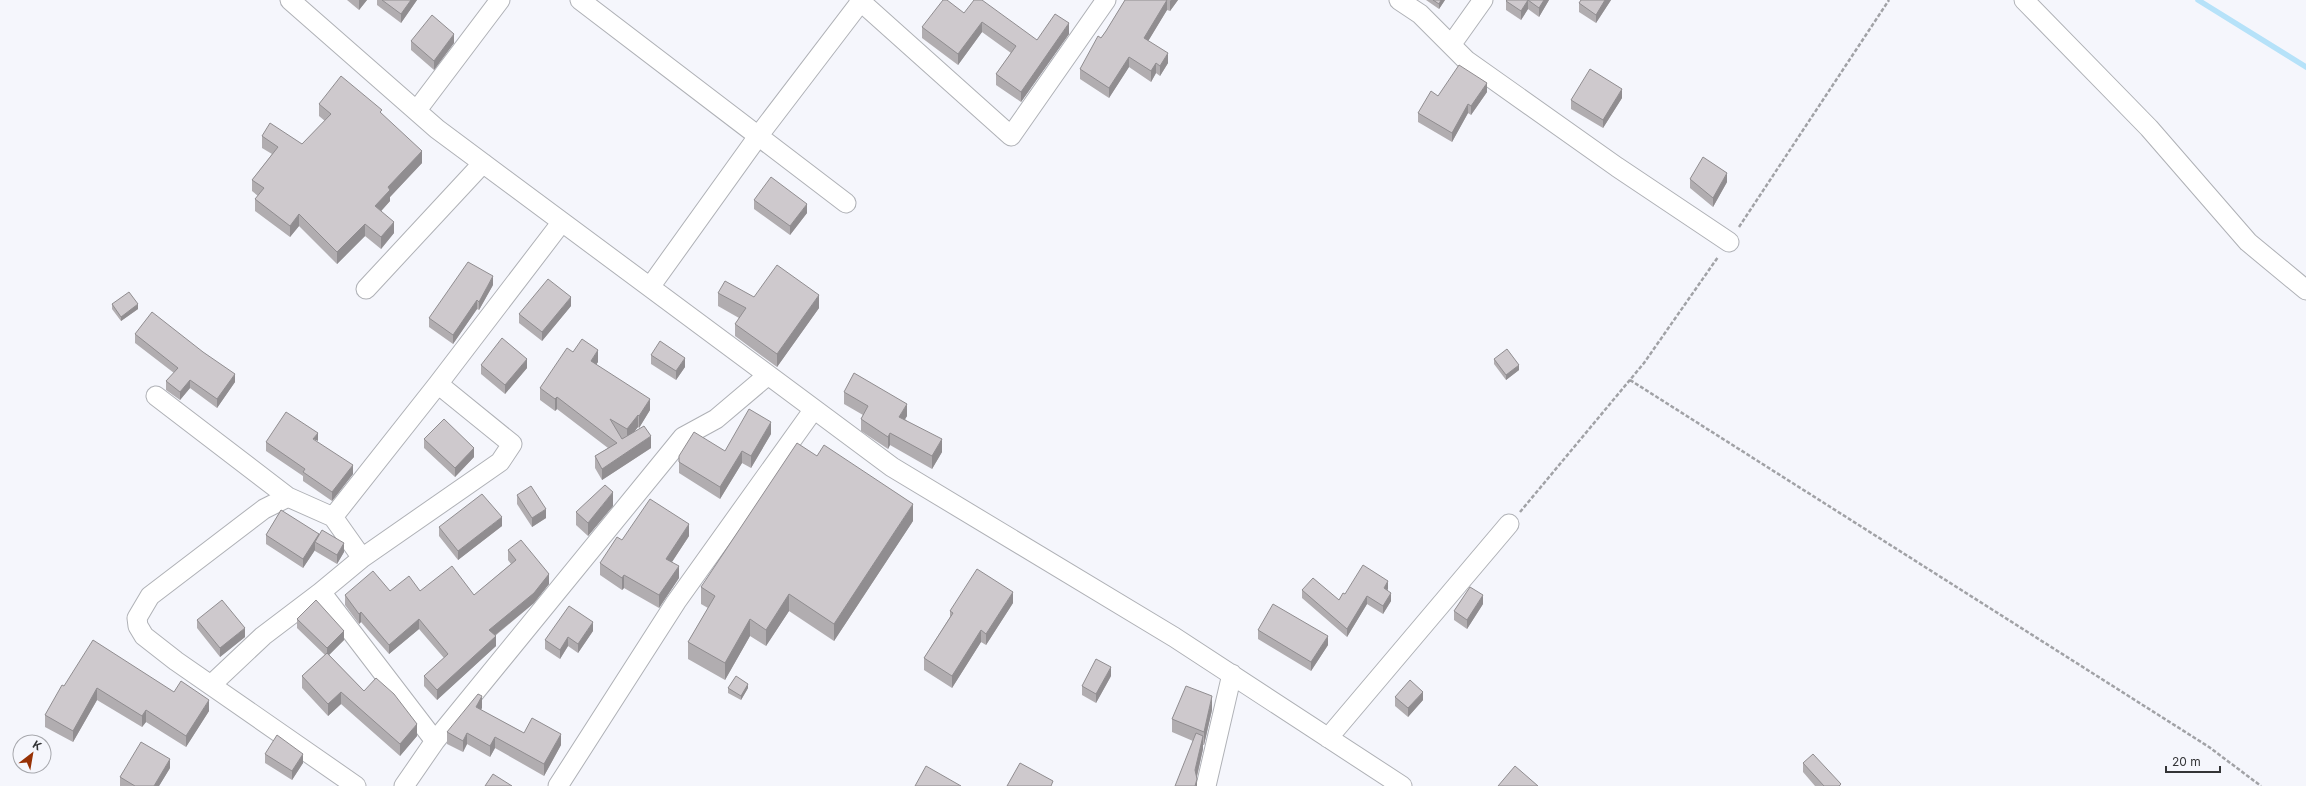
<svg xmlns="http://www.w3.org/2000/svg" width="2306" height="786" viewBox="0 0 2306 786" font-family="Inter,sans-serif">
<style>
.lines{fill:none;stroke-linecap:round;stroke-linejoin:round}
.stream{stroke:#b6e2f9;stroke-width:5.5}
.minor-casing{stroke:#afb1b6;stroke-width:21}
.path{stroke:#a1a2a6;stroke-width:2.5;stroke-dasharray:4 2;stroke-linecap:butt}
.minor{stroke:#fff;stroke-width:19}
.wall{fill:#b1adb0}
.shaded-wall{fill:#908d90}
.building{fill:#cec9cd;stroke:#908d90}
</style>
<rect width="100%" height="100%" fill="#f5f6fc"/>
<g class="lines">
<path class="stream" d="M 2198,0 L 2306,67"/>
<g class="minor-casing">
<path id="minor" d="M 290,0 L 437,129 L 892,467 L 1174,637 L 1402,786
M 580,0 L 846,203
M 859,0 L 1011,136 L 1106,0
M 1399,0 L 1420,14 L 1466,60 L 1617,167 L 1729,242
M 2024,0 L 2149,128 L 2248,242 L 2306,290
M 1451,45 L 1483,0
M 417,110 L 500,0
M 650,287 L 759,135 L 862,0
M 366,289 L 483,163
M 156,396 L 288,497
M 333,517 L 438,384 L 561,223
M 362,558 L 500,462 L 512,444 L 438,384
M 211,685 L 263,636 L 321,592
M 1328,738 L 1509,524
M 356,786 L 176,661 L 144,636 L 138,626 L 137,618 L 150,596 L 264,509 L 288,497 L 333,517 L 362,558 L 321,592 L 435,741
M 404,786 L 435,741 L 683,437 L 716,419 L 768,375
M 558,786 L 676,602 L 814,409
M 1206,786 L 1232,674"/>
</g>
<path class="path" d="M 1739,227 L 1889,0
M 1630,380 L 2209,747 L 2261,786
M 1520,512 L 1644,363 L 1718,257"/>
<use href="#minor" class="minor"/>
</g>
<path class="wall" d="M 347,0 L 367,0 L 359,10 Z
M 377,0 L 417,0 L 401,23 L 377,5 Z
M 1125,0 L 1178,0 L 1170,11 L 1167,10 L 1148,41 L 1168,63 L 1160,76 L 1156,73 L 1151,82 L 1129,67 L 1109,98 L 1080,79 L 1080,69 L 1101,38 L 1106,31 Z
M 1426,0 L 1445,0 L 1439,9 Z
M 1507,0 L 1549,0 L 1539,17 L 1528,9 L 1521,20 L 1506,10 L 1506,1 Z
M 1581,0 L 1611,0 L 1596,23 L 1579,12 L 1579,3 Z
M 964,13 L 1037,40 L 1069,34 L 1021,102 L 996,85 L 996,74 L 1011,53 L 982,32 L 958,65 L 922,38 L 922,27 Z
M 411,41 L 454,43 L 434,70 L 411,50 Z
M 1487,92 L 1471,115 L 1468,113 L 1452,142 L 1418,122 L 1418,113 L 1438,96 Z
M 1622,98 L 1603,128 L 1571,109 L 1571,100 Z
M 319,104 L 382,114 L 422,163 L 390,197 L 390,201 L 381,211 L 394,233 L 381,249 L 365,236 L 337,264 L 299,226 L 290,237 L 255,211 L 255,199 L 258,196 L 252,191 L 252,180 L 272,154 L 262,148 L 262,136 L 302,144 L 325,121 L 319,116 Z
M 1690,179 L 1727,182 L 1713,207 L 1690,188 Z
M 754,200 L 807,213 L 790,235 L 754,209 Z
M 493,285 L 479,310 L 477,309 L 453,344 L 429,327 L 429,318 Z
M 718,293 L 754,297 L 819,308 L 777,367 L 735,336 L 735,324 L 739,318 L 718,306 Z
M 112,304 L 138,309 L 121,321 L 112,309 Z
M 571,306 L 542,341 L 519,323 L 519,314 Z
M 135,334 L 235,382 L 217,408 L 190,388 L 180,400 L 166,390 L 166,381 L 174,373 L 135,343 Z
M 573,352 L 598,362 L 596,364 L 650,410 L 639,428 L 638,427 L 633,433 L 651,448 L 602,480 L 595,468 L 595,456 L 608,448 L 557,409 L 555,411 L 540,400 L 540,388 Z
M 651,355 L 685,367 L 676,380 L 651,364 Z
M 1494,359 L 1519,370 L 1506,380 L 1494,364 Z
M 481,365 L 527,368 L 505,394 L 481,374 Z
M 844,392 L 907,416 L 905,419 L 942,452 L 932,469 L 890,445 L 888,449 L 861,431 L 861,419 L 863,415 L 844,404 Z
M 771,434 L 751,468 L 742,463 L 720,499 L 679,473 L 679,456 L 725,451 Z
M 424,439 L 474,457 L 455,477 L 424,448 Z
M 266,442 L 317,442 L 353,474 L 332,501 L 303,481 L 303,476 L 266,451 Z
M 517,495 L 546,518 L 532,527 L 517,504 Z
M 613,506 L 588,536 L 576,525 L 576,512 Z
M 281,510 L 344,552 L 337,564 L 315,551 L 315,550 L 303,568 L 266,544 L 266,535 Z
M 913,521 L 834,641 L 789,611 L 766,646 L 750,636 L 725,680 L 688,659 L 688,642 L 708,608 L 701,604 L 701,587 Z
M 502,526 L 458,560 L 439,536 L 439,527 Z
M 689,536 L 672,562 L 679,578 L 659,608 L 624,588 L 622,590 L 600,575 L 600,563 L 622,540 Z
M 508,550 L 549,584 L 534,603 L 495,636 L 496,646 L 437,700 L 424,686 L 424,676 L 444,658 L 419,629 L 389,654 L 361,622 L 359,624 L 345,605 L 345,595 L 390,591 L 420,591 L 474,595 L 511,564 L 508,560 Z
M 1388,589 L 1387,590 L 1391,601 L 1383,614 L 1367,604 L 1347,637 L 1302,598 L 1302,590 L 1339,600 L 1345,594 Z
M 1013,603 L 986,645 L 981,642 L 952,688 L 924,670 L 924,658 L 950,617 L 950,611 Z
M 1483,604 L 1467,629 L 1454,620 L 1454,611 Z
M 297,619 L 344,640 L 329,655 L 364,691 L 417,736 L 400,756 L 341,704 L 328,716 L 302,688 L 302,676 L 325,655 L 297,628 Z
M 197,620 L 245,637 L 220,657 L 197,628 Z
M 1258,630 L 1328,645 L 1311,671 L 1258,639 Z
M 593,631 L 578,653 L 568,646 L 560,659 L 545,649 L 545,640 Z
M 1111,676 L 1096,703 L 1082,695 L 1082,686 Z
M 64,686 L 174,692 L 209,711 L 186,747 L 146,722 L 142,727 L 97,700 L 73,742 L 45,727 L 45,715 Z
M 728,688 L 748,688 L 741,700 L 728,693 Z
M 1395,697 L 1423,700 L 1408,717 L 1395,706 Z
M 482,708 L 481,710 L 524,733 L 561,745 L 544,776 L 495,748 L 490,757 L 467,744 L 463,752 L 447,744 L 447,732 Z
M 1212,710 L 1204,745 L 1203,745 L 1203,749 L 1197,777 L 1197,786 L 1193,741 L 1172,732 L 1172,719 Z
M 265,754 L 303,763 L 292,780 L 265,763 Z
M 1803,763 L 1841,786 L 1815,786 L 1803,772 Z
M 170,768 L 159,786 L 120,786 L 120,777 Z"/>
<path class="shaded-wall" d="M 359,0 L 367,0 L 359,10 Z
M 411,0 L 417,0 L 401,23 L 401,14 Z
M 1167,0 L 1167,10 L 1144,48 L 1144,38 Z
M 1171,0 L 1178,0 L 1170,11 L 1170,1 Z
M 1441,0 L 1445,0 L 1439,9 L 1439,4 Z
M 1528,0 L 1528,9 L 1521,20 L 1521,11 Z
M 1544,0 L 1549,0 L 1539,17 L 1539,8 Z
M 1605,0 L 1611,0 L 1596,23 L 1596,15 Z
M 982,22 L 982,32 L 958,65 L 958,54 Z
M 1069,23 L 1069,34 L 1021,102 L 1021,92 Z
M 454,34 L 454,43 L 434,70 L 434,61 Z
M 1168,53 L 1168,63 L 1160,76 L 1160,66 Z
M 1129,57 L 1129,67 L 1109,98 L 1109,88 Z
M 1156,63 L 1156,73 L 1151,82 L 1151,71 Z
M 1487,83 L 1487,92 L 1471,115 L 1471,106 Z
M 1622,89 L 1622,98 L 1603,128 L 1603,120 Z
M 1468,104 L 1468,113 L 1452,142 L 1452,133 Z
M 422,151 L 422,163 L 390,197 L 390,201 L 375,218 L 375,206 L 388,187 Z
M 1727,173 L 1727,182 L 1713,207 L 1713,198 Z
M 807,204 L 807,213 L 790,235 L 790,226 Z
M 299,214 L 299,226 L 290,237 L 290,226 Z
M 394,222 L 394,233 L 381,249 L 381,237 Z
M 365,224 L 365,236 L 337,264 L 337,252 Z
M 493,276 L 493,285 L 479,310 L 479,302 Z
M 819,295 L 819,308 L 777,367 L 777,354 Z
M 571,297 L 571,306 L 542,341 L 542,332 Z
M 477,300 L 477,309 L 453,344 L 453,335 Z
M 138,304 L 138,309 L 121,321 L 121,317 Z
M 598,350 L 598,362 L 591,372 L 591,361 Z
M 685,358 L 685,367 L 676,380 L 676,371 Z
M 527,359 L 527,368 L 505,394 L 505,385 Z
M 1519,365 L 1519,370 L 1506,380 L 1506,375 Z
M 235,374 L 235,382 L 217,408 L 217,399 Z
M 190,380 L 190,388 L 180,400 L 180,392 Z
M 557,397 L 557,409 L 555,411 L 555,399 Z
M 650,399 L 650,410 L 639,428 L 639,416 Z
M 907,404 L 907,416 L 899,429 L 899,417 Z
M 638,415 L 638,427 L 627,441 L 627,429 Z
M 771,422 L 771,434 L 751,468 L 751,456 Z
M 318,433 L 318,441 L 313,439 Z
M 890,433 L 890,445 L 888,449 L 888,437 Z
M 651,436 L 651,448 L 602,480 L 602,469 Z
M 942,439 L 942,452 L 932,469 L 932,456 Z
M 474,448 L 474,457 L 455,477 L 455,468 Z
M 742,451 L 742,463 L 720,499 L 720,487 Z
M 353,465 L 353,474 L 332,501 L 332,492 Z
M 613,492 L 613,506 L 588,536 L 588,523 Z
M 913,504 L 913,521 L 834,641 L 834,624 Z
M 546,509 L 546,518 L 532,527 L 532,518 Z
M 502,517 L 502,526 L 458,560 L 458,551 Z
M 689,524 L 689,536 L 666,571 L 666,559 Z
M 319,534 L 315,542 L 315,550 L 303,568 L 303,559 Z
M 344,543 L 344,552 L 337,564 L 337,555 Z
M 679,566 L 679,578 L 659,608 L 659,595 Z
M 549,574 L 549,584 L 534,603 L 489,640 L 489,630 Z
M 624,575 L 624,588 L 622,590 L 622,578 Z
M 1388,581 L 1388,589 L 1384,596 L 1384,588 Z
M 1013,592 L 1013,603 L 986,645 L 986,634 Z
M 1391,593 L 1391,601 L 1383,614 L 1383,606 Z
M 789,594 L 789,611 L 766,646 L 766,630 Z
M 1483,595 L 1483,604 L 1467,629 L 1467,620 Z
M 1367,596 L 1367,604 L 1347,637 L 1347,629 Z
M 361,612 L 361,622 L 359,624 L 359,614 Z
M 419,619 L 419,629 L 389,654 L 389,645 Z
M 750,619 L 750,636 L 725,680 L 725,663 Z
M 593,622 L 593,631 L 578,653 L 578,644 Z
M 245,628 L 245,637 L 220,657 L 220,648 Z
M 981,630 L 981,642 L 952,688 L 952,676 Z
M 344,631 L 344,640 L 327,657 L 327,648 Z
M 496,636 L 496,646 L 437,700 L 437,690 Z
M 1328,636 L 1328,645 L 1311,671 L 1311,662 Z
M 568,637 L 568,646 L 560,659 L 560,650 Z
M 1111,667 L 1111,676 L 1096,703 L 1096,694 Z
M 748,684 L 748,688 L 741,700 L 741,696 Z
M 97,688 L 97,700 L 73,742 L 73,731 Z
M 341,692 L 341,704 L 328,716 L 328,704 Z
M 1423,692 L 1423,700 L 1408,717 L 1408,708 Z
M 482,696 L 482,708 L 476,718 L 476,707 Z
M 1212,696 L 1212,710 L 1204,745 L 1204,732 Z
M 209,700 L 209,711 L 186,747 L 186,736 Z
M 146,710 L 146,722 L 142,727 L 142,716 Z
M 417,724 L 417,736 L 400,756 L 400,744 Z
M 467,733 L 467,744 L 463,752 L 463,741 Z
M 561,734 L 561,745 L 544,776 L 544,764 Z
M 1203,736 L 1203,749 L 1195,784 L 1195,770 Z
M 495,737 L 495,748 L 490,757 L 490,746 Z
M 303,754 L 303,763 L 292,780 L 292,771 Z
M 170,759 L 170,768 L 159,786 L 154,786 Z
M 1197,779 L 1197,786 L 1195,786 Z"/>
<path class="building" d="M 382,0 L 411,0 L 401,14 Z
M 943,0 L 947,0 L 964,13 L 974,0 L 982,0 L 1037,40 L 1055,14 L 1069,23 L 1021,92 L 996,74 L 1016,46 L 982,22 L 958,54 L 922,27 Z
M 1125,0 L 1167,0 L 1144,38 L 1168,53 L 1160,66 L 1156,63 L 1151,71 L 1129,57 L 1109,88 L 1080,69 L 1098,36 L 1101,38 L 1106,31 Z
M 1433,0 L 1441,0 L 1439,4 Z
M 1507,0 L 1544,0 L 1539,8 L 1528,0 L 1521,11 L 1506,1 Z
M 1581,0 L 1605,0 L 1596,15 L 1579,3 Z
M 432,15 L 454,34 L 434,61 L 411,41 Z
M 1459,65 L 1487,83 L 1471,106 L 1468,104 L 1452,133 L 1418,113 L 1431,91 L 1438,96 Z
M 1590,69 L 1622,89 L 1603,120 L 1571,100 Z
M 341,76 L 382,110 L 380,112 L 422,151 L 388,187 L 390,190 L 375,206 L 394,222 L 381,237 L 365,224 L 337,252 L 299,214 L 290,226 L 255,199 L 264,188 L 252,180 L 278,147 L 262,136 L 270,123 L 302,144 L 331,114 L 319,104 Z
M 1703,157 L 1727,173 L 1713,198 L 1690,179 Z
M 771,177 L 807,204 L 790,226 L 754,200 Z
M 468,262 L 493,276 L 479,302 L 477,300 L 453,335 L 429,318 Z
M 777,265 L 819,295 L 777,354 L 735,324 L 746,308 L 718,293 L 725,281 L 754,297 Z
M 548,279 L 571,297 L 542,332 L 519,314 Z
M 129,292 L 138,304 L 121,317 L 112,304 Z
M 152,312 L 203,352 L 235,374 L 217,399 L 190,380 L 180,392 L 166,381 L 178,368 L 135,334 Z
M 502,338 L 527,359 L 505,385 L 481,365 Z
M 582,339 L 598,350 L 591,361 L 650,399 L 639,416 L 638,415 L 627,429 L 610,419 L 622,439 L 644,426 L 651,436 L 602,469 L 595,456 L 617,443 L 557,397 L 555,399 L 540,388 L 567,348 L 573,352 Z
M 660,341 L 685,358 L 676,371 L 651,355 Z
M 1507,349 L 1519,365 L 1506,375 L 1494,359 Z
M 854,373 L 907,404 L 899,417 L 942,439 L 932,456 L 890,433 L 888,437 L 861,419 L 868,406 L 844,392 Z
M 749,409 L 771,422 L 751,456 L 742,451 L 720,487 L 679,462 L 679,456 L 694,432 L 725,451 Z
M 286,412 L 318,433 L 313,439 L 353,465 L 332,492 L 303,472 L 305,469 L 266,442 Z
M 444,419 L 474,448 L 455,468 L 424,439 Z
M 797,443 L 817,456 L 824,445 L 913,504 L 834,624 L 789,594 L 766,630 L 750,619 L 725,663 L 688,642 L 715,596 L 701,587 Z
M 605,485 L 613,492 L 588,523 L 576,512 Z
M 531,486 L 546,509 L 532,518 L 517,495 Z
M 482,494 L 502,517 L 458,551 L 439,527 Z
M 650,499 L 689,524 L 666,559 L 679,566 L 659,595 L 624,575 L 622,578 L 600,563 L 617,537 L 622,540 Z
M 281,510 L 319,534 L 303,559 L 266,535 Z
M 322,530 L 344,543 L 337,555 L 315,542 Z
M 521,540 L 549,574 L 534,593 L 489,630 L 496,636 L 437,690 L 424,676 L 448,654 L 419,619 L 389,645 L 361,612 L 359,614 L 345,595 L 373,571 L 390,591 L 409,576 L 420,591 L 452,566 L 474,595 L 516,560 L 508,550 Z
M 1363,565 L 1388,581 L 1384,588 L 1391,593 L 1383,606 L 1367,596 L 1347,629 L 1302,590 L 1313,578 L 1339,600 L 1343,593 L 1345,594 Z
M 977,569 L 1013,592 L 986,634 L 981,630 L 952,676 L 924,658 L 953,613 L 950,611 Z
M 1470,587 L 1483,595 L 1467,620 L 1454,611 Z
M 222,600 L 245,628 L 220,648 L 197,620 Z
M 316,600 L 344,631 L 327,648 L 297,619 Z
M 1273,604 L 1328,636 L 1311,662 L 1258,630 Z
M 569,606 L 593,622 L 578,644 L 568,637 L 560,650 L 545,640 Z
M 93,640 L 174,692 L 181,681 L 209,700 L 186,736 L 146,710 L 142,716 L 97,688 L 73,731 L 45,715 L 62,685 L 64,686 Z
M 327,653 L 364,691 L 376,678 L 394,694 L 417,724 L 400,744 L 341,692 L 328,704 L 302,676 Z
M 1096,659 L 1111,667 L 1096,694 L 1082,686 Z
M 736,676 L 748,684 L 741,696 L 728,688 Z
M 1410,680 L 1423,692 L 1408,708 L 1395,697 Z
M 1186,686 L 1212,696 L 1204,732 L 1172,719 Z
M 478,694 L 482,696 L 476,707 L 524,733 L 532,718 L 561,734 L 544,764 L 495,737 L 490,746 L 467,733 L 463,741 L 447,732 Z
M 1196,733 L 1203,736 L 1195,770 L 1197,779 L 1195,786 L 1175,786 Z
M 277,735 L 303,754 L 292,771 L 265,754 Z
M 141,742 L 170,759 L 154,786 L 135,786 L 120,777 Z
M 1813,754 L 1841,784 L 1839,786 L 1824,786 L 1803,763 Z
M 1020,763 L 1053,781 L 1051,786 L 1007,786 Z
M 926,766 L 961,786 L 915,786 Z
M 1515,766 L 1538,786 L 1498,786 Z
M 493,774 L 512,786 L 485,786 Z"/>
<g transform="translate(32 754) rotate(31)"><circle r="19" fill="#f5f6fc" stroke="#a7a8ad"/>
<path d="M0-3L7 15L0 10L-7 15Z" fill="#973105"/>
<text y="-6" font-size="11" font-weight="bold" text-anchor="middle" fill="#333436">K</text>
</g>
<path d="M2166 766v6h54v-6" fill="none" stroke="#333436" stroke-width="2"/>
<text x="2172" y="766" font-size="12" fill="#333436" stroke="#f5f6fc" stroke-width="3" paint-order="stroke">20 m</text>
</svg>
